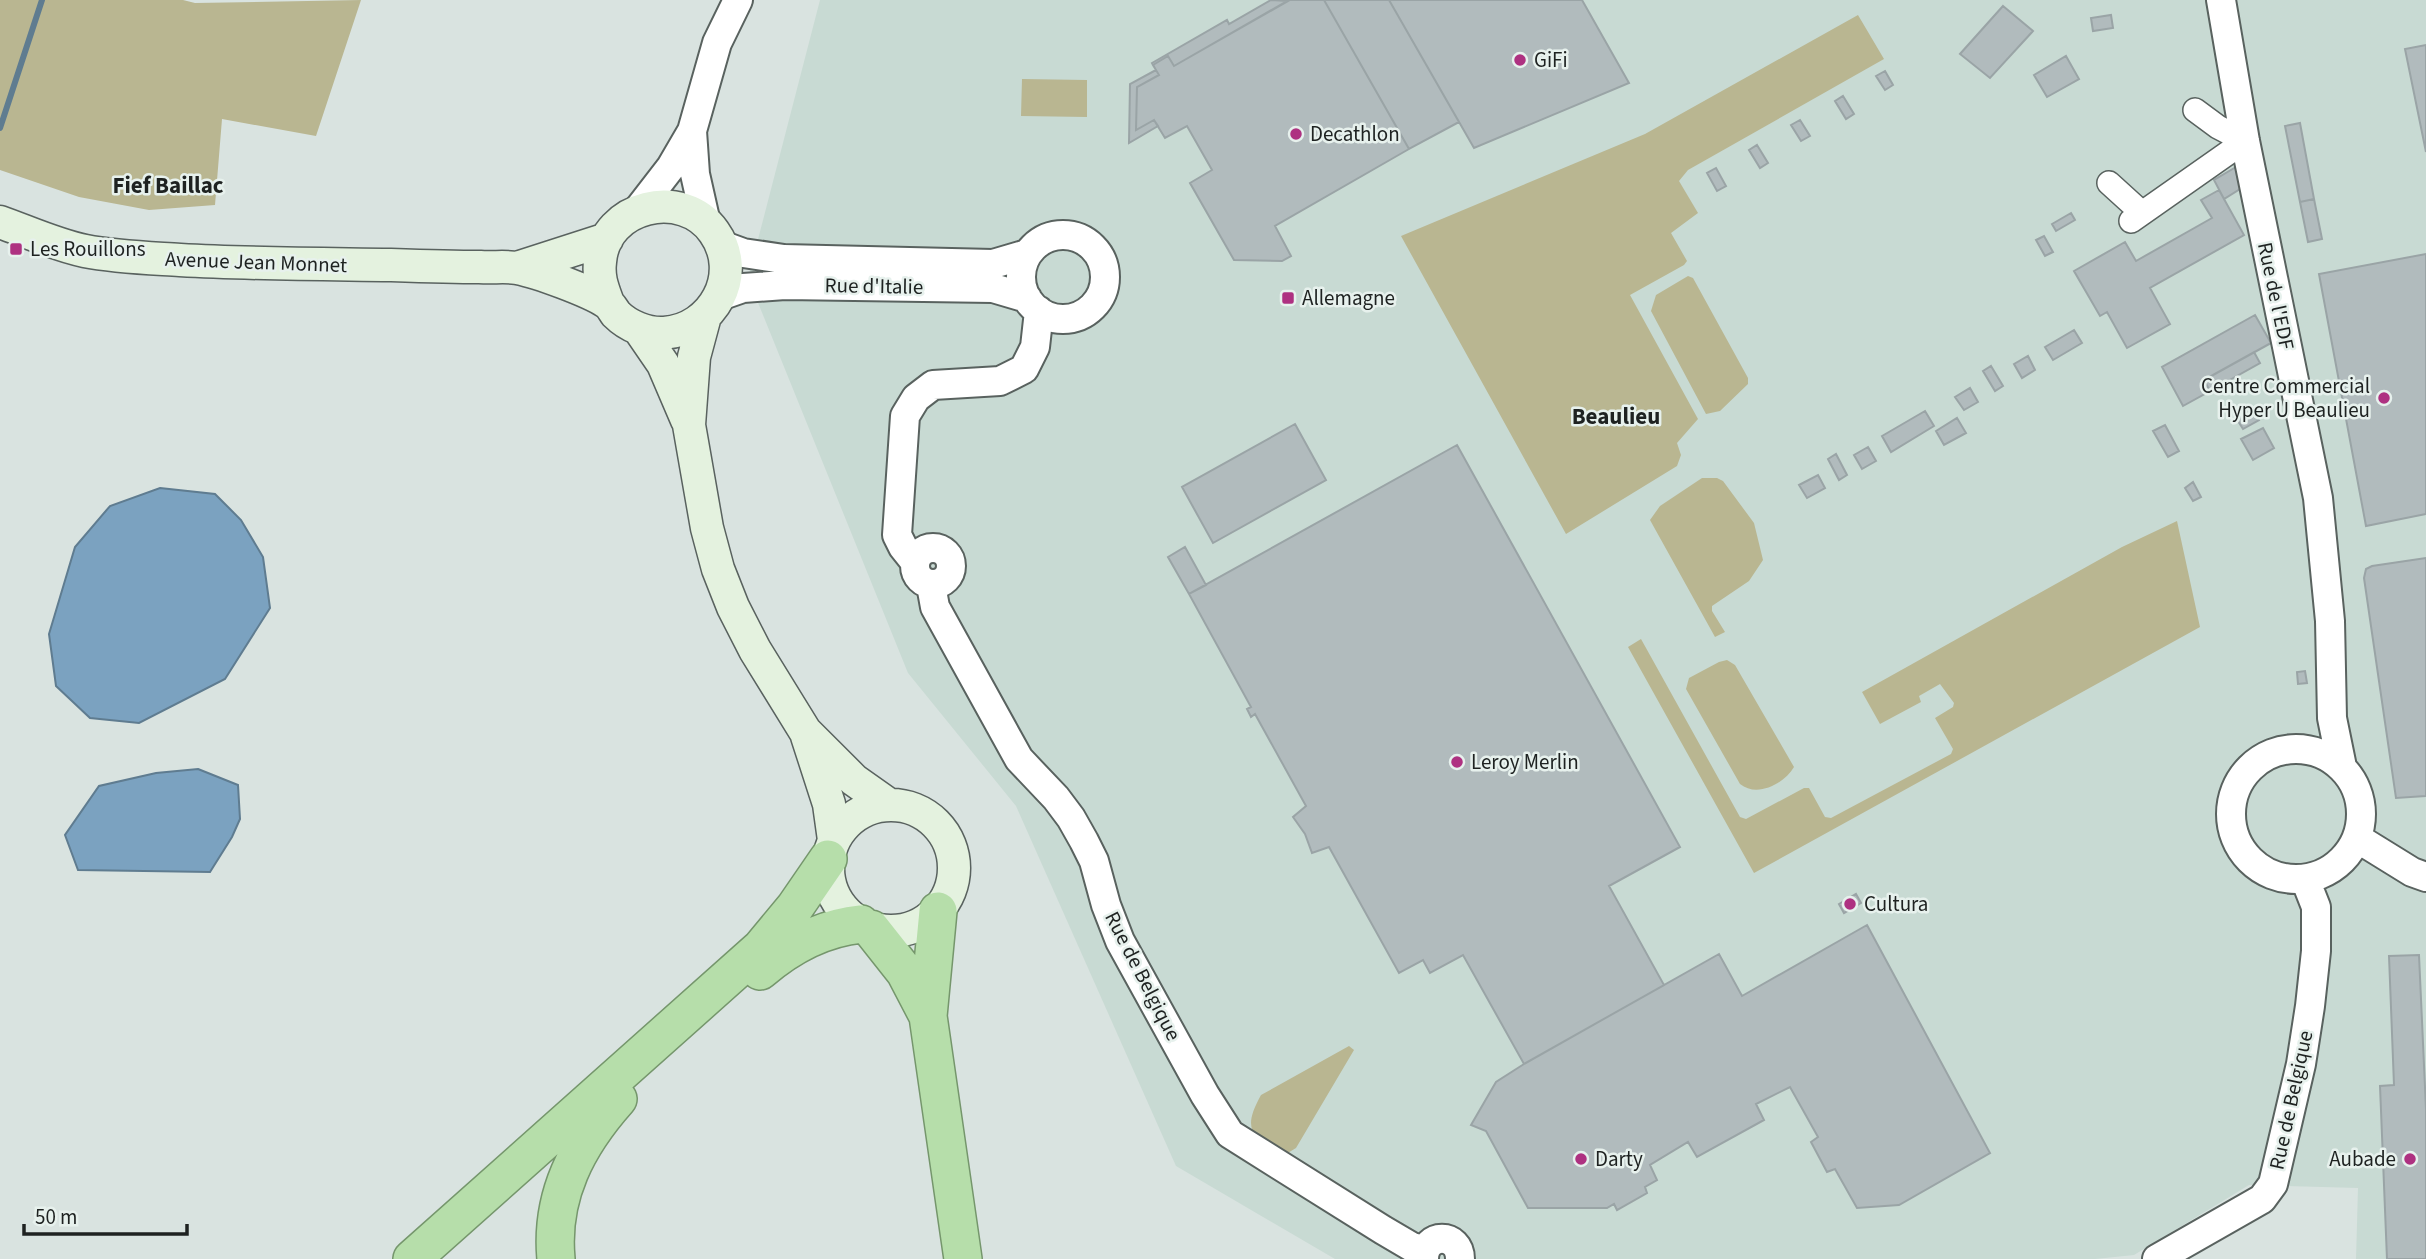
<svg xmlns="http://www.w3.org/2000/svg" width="2426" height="1259" viewBox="0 0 2426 1259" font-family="'Source Sans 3',sans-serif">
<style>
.built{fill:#c8dad3}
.green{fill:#b9b691}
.water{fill:#7ba2c0;stroke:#5f7c90;stroke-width:2}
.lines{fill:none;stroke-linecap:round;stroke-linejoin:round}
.stream{stroke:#5f7c90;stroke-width:6}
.building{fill:#b1bbbd;stroke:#9aa4a6;stroke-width:2}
.minor-casing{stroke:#59625f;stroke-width:26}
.tertiary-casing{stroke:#59625f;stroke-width:32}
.secondary-casing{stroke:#59625f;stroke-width:35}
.trunk-casing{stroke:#75966c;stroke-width:40}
.minor{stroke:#fff;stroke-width:23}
.tertiary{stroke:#fff;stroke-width:28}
.secondary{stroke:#e4f2df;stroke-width:32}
.trunk{stroke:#b6deaa;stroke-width:37}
.poi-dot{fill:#ae3181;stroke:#e7f1ed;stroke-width:2.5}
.labels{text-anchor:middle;stroke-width:5;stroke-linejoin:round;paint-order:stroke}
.poi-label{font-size:21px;fill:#1e2221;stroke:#e7f1ed;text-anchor:start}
.street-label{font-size:21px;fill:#1e2221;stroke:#e7f1ed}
.neighbourhood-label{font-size:23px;font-weight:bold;fill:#1e2221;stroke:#e7f1ed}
</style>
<rect width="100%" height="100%" fill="#d9e3e0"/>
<path class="built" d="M 820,0 L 2426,0 L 2426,1259 L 2356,1259 L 2358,1188 L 2249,1185 L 2134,1255 L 2095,1259 L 1335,1259 L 1176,1166 L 1016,806 L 908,673 L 748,278 Z"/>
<path class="green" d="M 0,0 L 183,0 L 195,3 L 361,0 L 316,136 L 222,119 L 215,205 L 149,210 L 79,197 L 0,170 Z
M 1858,15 L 1884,59 L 1688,170 L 1679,181 L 1698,213 L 1671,233 L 1687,261 L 1684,265 L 1630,295 L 1698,419 L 1677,443 L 1681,455 L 1677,466 L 1566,534 L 1401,236 L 1645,134 Z
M 1022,79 L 1087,80 L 1087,117 L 1021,116 Z
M 1688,276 L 1693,278 L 1748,378 L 1748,384 L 1720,411 L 1706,414 L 1651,311 L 1656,295 Z
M 1702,478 L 1717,478 L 1723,481 L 1754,523 L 1763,560 L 1749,581 L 1712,606 L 1712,611 L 1725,632 L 1715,637 L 1650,520 L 1660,506 Z
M 2177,521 L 2200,627 L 1754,873 L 1628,647 L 1641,639 L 1740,817 L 1746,819 L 1804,788 L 1809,788 L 1825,817 L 1831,818 L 1951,754 L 1953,749 L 1935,718 L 1953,707 L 1954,703 L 1940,684 L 1919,696 L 1921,702 L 1880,724 L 1862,692 L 2122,547 Z
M 1727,660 L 1735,665 L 1794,767 C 1784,784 1757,798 1740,784 L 1686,689 L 1689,678 L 1719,662 Z
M 1349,1046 L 1354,1050 L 1296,1148 L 1286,1154 C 1254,1137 1240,1133 1261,1095 Z"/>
<path class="water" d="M 160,488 L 215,494 L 241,520 L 263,557 L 270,608 L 225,679 L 139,723 L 90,718 L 56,686 L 49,634 L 75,547 L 110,506 Z
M 198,769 L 238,785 L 240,819 L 232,837 L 210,872 L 78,870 L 65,835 L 99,786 L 156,773 Z"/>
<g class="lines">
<path class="stream" d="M 0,128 L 42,0"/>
</g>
<path class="building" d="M 1271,0 L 1288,1 L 1174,66 L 1168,56 L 1153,65 L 1159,75 L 1137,87 L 1136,130 L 1154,120 L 1158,126 L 1129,143 L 1130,84 L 1156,70 L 1152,63 L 1227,20 L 1229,24 Z
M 1324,0 L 1409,149 L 1275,226 L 1291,256 L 1282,261 L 1234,260 L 1190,183 L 1212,170 L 1187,126 L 1165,138 L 1154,120 L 1136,130 L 1137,87 L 1159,75 L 1153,65 L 1168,56 L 1174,66 L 1289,0 Z
M 1324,0 L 1389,0 L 1459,122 L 1409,149 Z
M 1389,0 L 1582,0 L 1629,83 L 1474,148 Z
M 2003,6 L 2033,31 L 1990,78 L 1960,54 Z
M 2111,15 L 2113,28 L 2093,31 L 2091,18 Z
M 2426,45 L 2426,152 L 2405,49 Z
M 2066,56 L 2079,79 L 2047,97 L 2034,75 Z
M 1885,71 L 1893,85 L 1885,90 L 1876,76 Z
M 1843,96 L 1854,114 L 1846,119 L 1835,101 Z
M 1800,120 L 1810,136 L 1801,141 L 1791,125 Z
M 2300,123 L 2314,199 L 2300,202 L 2285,126 Z
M 1757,145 L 1768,163 L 1760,168 L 1749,150 Z
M 2236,167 L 2240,189 L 2224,199 L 2214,180 Z
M 1716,168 L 1726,186 L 1717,191 L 1707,173 Z
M 2219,190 L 2244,235 L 2150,288 L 2170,324 L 2127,348 L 2107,312 L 2100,316 L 2074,271 L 2125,242 L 2136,261 L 2212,218 L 2201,200 Z
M 2314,199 L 2322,239 L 2308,242 L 2300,202 Z
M 2071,213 L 2075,220 L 2056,231 L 2052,224 Z
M 2044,236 L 2053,252 L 2045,256 L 2036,240 Z
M 2426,254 L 2426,514 L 2366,526 L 2319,274 Z
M 2255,315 L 2271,343 L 2204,380 L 2210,391 L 2183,406 L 2162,367 Z
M 2074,330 L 2082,343 L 2053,360 L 2045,347 Z
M 2254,352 L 2260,363 L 2210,391 L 2204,380 Z
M 2028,356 L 2035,370 L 2022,378 L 2014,364 Z
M 1991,366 L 2003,386 L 1995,391 L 1983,371 Z
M 1970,388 L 1978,402 L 1964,410 L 1955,397 Z
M 2253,409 L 2259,420 L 2243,429 L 2236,418 Z
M 1925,411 L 1934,426 L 1891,452 L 1882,436 Z
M 1957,418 L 1966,433 L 1944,445 L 1936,431 Z
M 1295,424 L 1326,480 L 1213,543 L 1182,487 Z
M 2165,425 L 2179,451 L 2168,457 L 2153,431 Z
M 2263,428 L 2274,448 L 2253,460 L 2241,439 Z
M 1457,445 L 1680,847 L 1609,886 L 1664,985 L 1524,1064 L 1463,955 L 1430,973 L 1423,960 L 1399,973 L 1329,847 L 1312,853 L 1305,834 L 1293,817 L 1306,806 L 1255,714 L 1251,717 L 1247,709 L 1251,707 L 1189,594 Z
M 1868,447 L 1876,461 L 1862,469 L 1854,455 Z
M 1836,454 L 1847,475 L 1839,480 L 1828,459 Z
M 1818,475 L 1825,488 L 1807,498 L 1799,485 Z
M 2193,482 L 2201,497 L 2193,501 L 2185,488 Z
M 1185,547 L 1206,585 L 1189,594 L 1168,557 Z
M 2426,558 L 2426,796 L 2396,798 L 2364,578 L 2366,569 L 2372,566 Z
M 2305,671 L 2307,683 L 2298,684 L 2297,672 Z
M 1856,894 L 1861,903 L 1844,913 L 1839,904 Z
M 1867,925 L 1990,1153 L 1899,1205 L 1857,1208 L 1835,1169 L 1827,1172 L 1811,1142 L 1818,1137 L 1790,1087 L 1756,1104 L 1764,1120 L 1697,1157 L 1688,1142 L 1650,1165 L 1657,1180 L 1645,1187 L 1647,1193 L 1617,1210 L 1614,1204 L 1607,1208 L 1528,1208 L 1486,1131 L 1471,1125 L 1496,1082 L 1524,1064 L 1719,954 L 1742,996 Z
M 2419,955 L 2426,1109 L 2426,1259 L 2387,1259 L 2380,1086 L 2394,1085 L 2389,956 Z"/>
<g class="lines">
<g class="minor-casing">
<path id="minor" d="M 2109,183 L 2142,213
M 2131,221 L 2245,141 L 2218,127 L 2195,110"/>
</g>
<g class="tertiary-casing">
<path id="tertiary" d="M 2221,0 L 2245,141 L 2318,498 L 2330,621 L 2332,718 L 2342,767
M 692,131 L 695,174 L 706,223
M 637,211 L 671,167 L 692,131 L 717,43 L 738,0
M1021 277a42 42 0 1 1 84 0a42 42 0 1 1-84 0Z
M 721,245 L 743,253 L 784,259 L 993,264 L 1027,254
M 720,296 L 743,288 L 785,285 L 993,288 L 1027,298
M915 566a18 18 0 1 1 36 0a18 18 0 1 1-36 0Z
M 915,562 L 903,547 L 897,535 L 905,416 L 916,398 L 933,385 L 1000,381 L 1024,369 L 1035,347 L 1039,311
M 931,585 L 935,607 L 1019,759 L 1056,798 L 1071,818 L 1084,841 L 1094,861 L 1106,905 L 1120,941 L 1205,1095 L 1230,1134 L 1383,1230 L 1412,1247 L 1425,1251
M2231 814a65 65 0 1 1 130 0a65 65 0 1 1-130 0Z
M 2357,838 L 2412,872 L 2426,877
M 1424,1259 C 1424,1232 1460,1232 1460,1259
M 2157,1259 L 2262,1199 L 2273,1184 L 2301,1064 L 2310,1006 L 2316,951 L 2316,907 L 2305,879"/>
</g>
<g class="secondary-casing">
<path id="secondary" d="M 0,222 C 28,232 56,245 85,251 C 116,257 149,258 180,260 C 250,264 320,264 391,265 C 421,266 451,267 480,267 C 492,268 506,266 517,268 C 538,272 589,291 606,302 C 611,305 613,310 616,314 C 628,326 647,334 664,333 C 713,330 744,274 714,232 C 683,187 604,205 600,262 C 598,278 603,289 608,303
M 517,268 L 607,239
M 705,316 L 694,357 L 689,425 L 707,528 L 718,569 L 733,607 L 755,650 L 805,731 L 854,780 L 888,804
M 639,329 L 663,364 L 687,420
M 807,736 L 829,804 L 834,840
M828 868a63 63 0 1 1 126 0a63 63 0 1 1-126 0Z"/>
</g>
<g class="trunk-casing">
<path id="trunk" d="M 938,911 L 928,1016 L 963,1259
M 871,929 L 905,972 L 928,1016
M 760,971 C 789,946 822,928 861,924
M 412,1259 L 761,948 L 795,907 L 828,859
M 556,1259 C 550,1196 577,1145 618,1099"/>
</g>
<use href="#minor" class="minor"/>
<use href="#tertiary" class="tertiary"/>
<use href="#secondary" class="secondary"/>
<use href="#trunk" class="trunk"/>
</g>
<g class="poi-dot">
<circle cx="1520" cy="60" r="7"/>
<circle cx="1296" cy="134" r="7"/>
<rect x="9" y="242" width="14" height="14" rx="3.5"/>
<rect x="1281" y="291" width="14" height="14" rx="3.5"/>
<circle cx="2384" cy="398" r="7"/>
<circle cx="1457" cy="762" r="7"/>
<circle cx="1850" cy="904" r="7"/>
<circle cx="1581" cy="1159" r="7"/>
<circle cx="2410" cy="1159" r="7"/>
</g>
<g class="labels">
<g class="poi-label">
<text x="1534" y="67">GiFi</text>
<text x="1310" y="141">Decathlon</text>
<text x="30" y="256">Les Rouillons</text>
<text x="1302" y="305">Allemagne</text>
<text x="2370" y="393" text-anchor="end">Centre Commercial<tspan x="2370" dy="24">Hyper U Beaulieu</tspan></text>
<text x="1471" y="769">Leroy Merlin</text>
<text x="1864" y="911">Cultura</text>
<text x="1595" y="1166">Darty</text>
<text x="2396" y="1166" text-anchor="end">Aubade</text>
</g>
<g class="street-label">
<text transform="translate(256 262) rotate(2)" y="7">Avenue Jean Monnet</text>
<text transform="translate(874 286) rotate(1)" y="7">Rue d'Italie</text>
<text transform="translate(2276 296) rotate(78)" y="7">Rue de l'EDF</text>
<text transform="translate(1143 976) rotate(63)" y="7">Rue de Belgique</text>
<text transform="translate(2291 1100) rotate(-78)" y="7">Rue de Belgique</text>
</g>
<g class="neighbourhood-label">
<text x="168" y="193">Fief Baillac</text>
<text x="1616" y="424">Beaulieu</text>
</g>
</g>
<path d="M24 1224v10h163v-10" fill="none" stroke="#1e2221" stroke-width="3.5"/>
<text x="35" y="1224" font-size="21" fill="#1e2221" stroke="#e7f1ed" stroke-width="5" paint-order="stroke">50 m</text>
</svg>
